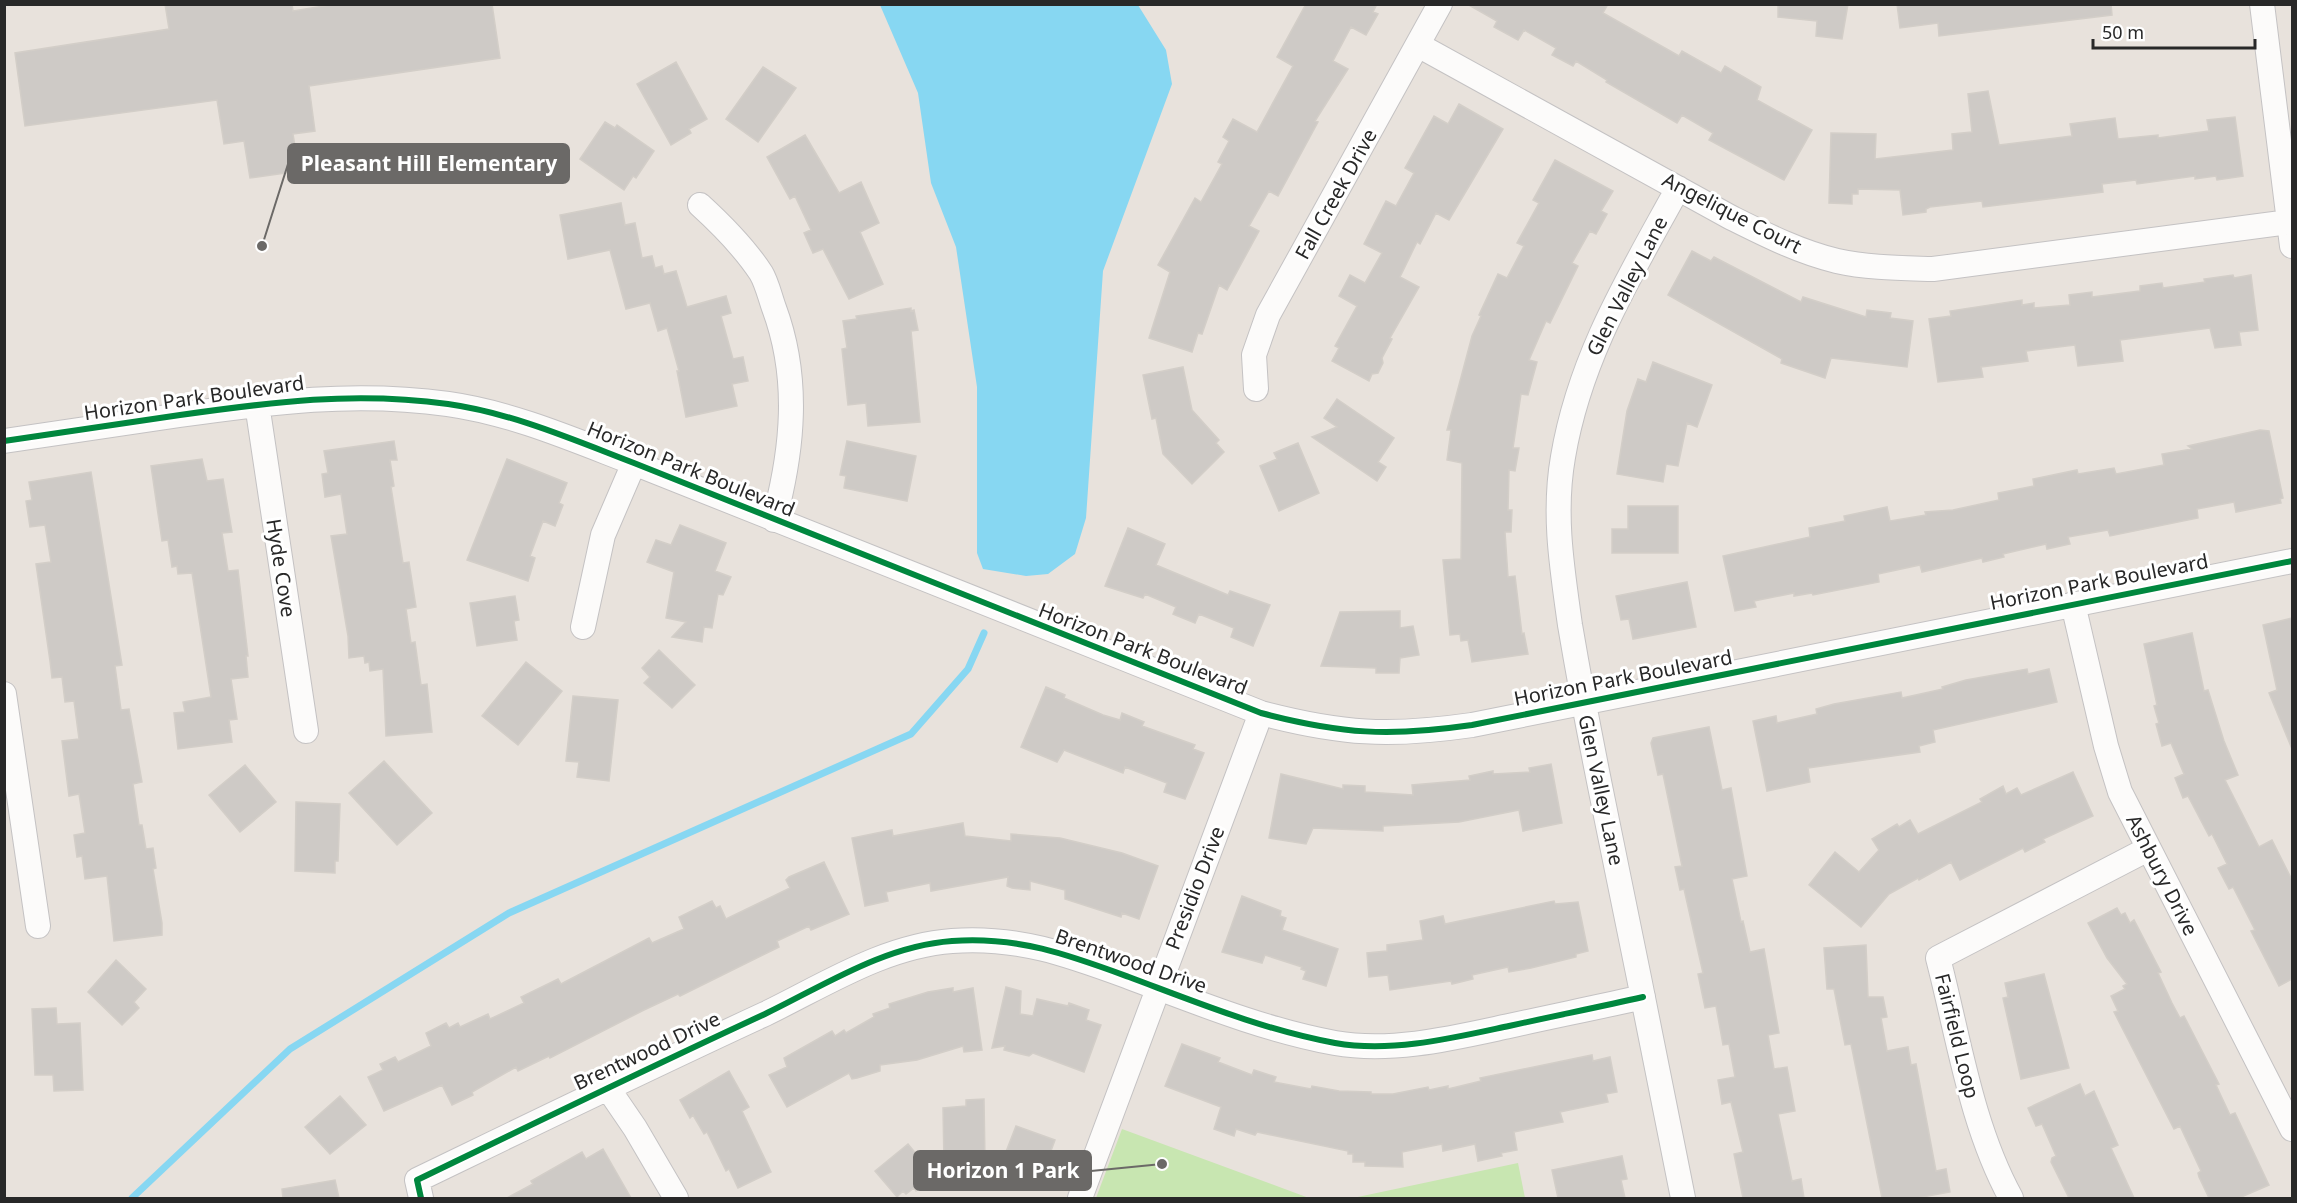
<svg xmlns="http://www.w3.org/2000/svg" width="2297" height="1203" viewBox="0 0 2297 1203" font-family="'Noto Sans',sans-serif">
<style>
.green{fill:#c8e6b1}
.water{fill:#87d7f2}
.lines{fill:none;stroke-linecap:round;stroke-linejoin:round}
.stream{stroke:#87d7f2;stroke-width:7}
.building{fill:#cecac6;stroke:#d3cec8;stroke-width:1.5}
.street-casing{stroke:#c4c2c3;stroke-width:26}
.street{stroke:#fcfbfa;stroke-width:24}
.cycleway-casing{stroke:#fff;stroke-width:10}
.cycleway{stroke:#00873e;stroke-width:6}
.labels{text-anchor:middle;stroke-width:6;stroke-linejoin:round;paint-order:stroke}
.street-label{font-size:20px;fill:#282828;stroke:#fff}
.leader{fill:none;stroke:#6b6967;stroke-width:2}
.callout-dot{fill:#6b6967;stroke:#fff;stroke-width:2}
.callout{fill:#6b6967;stroke:#6b6967;stroke-width:2}
.callout-label{font-size:21px;text-anchor:middle;font-weight:bold;fill:#fff}
</style>
<rect width="100%" height="100%" fill="#e8e2dc"/>
<path class="green" d="M 1122,1129 L 1309,1198 L 1096,1198 Z
M 1518,1163 L 1525,1198 L 1353,1198 Z"/>
<path class="water" d="M 880,5 L 1138,5 L 1166,50 L 1172,84 L 1103,271 L 1086,518 L 1075,554 L 1048,574 L 1026,576 L 983,569 L 977,553 L 977,387 L 956,247 L 931,183 L 918,93 Z"/>
<g class="lines">
<path class="stream" d="M 132,1198 L 290,1049 L 509,913 L 911,734 L 968,669 L 984,633"/>
</g>
<path class="building" d="M 165,4 L 292,4 L 293,11 L 336,4 L 492,4 L 500,58 L 309,86 L 315,131 L 293,134 L 299,171 L 250,178 L 244,141 L 224,144 L 217,100 L 25,126 L 15,53 L 169,29 Z
M 1306,4 L 1377,4 L 1373,12 L 1378,14 L 1366,35 L 1351,27 L 1333,61 L 1348,69 L 1315,121 L 1318,122 L 1278,196 L 1269,191 L 1249,226 L 1259,231 L 1227,290 L 1219,285 L 1202,334 L 1198,333 L 1192,352 L 1149,338 L 1170,272 L 1158,265 L 1195,198 L 1201,202 L 1222,164 L 1218,162 L 1229,141 L 1223,137 L 1233,119 L 1257,132 L 1293,66 L 1277,57 Z
M 1467,4 L 1608,4 L 1603,13 L 1679,56 L 1682,51 L 1721,73 L 1725,66 L 1761,87 L 1757,100 L 1812,130 L 1784,180 L 1709,140 L 1713,133 L 1682,115 L 1677,123 L 1606,82 L 1607,80 L 1576,61 L 1573,66 L 1552,55 L 1556,48 L 1524,30 L 1518,40 L 1494,27 L 1497,21 Z
M 1778,4 L 1848,4 L 1842,39 L 1816,36 L 1817,21 L 1778,17 Z
M 1897,4 L 2111,4 L 2112,15 L 1939,36 L 1938,23 L 1900,28 Z
M 676,62 L 707,119 L 689,129 L 691,133 L 671,145 L 637,84 Z
M 763,67 L 796,88 L 758,142 L 726,119 Z
M 1988,91 L 1999,145 L 2072,136 L 2070,124 L 2115,118 L 2118,139 L 2158,135 L 2158,138 L 2209,131 L 2207,120 L 2235,117 L 2243,176 L 2217,180 L 2216,176 L 2195,179 L 2195,176 L 2137,184 L 2136,180 L 2102,184 L 2103,192 L 1983,207 L 1982,201 L 1930,207 L 1926,209 L 1926,212 L 1903,215 L 1900,190 L 1858,189 L 1858,194 L 1852,194 L 1852,204 L 1829,203 L 1831,133 L 1876,134 L 1875,159 L 1953,150 L 1952,134 L 1972,132 L 1968,94 Z
M 1459,104 L 1503,129 L 1449,220 L 1436,213 L 1420,244 L 1417,242 L 1400,277 L 1419,287 L 1390,338 L 1392,339 L 1382,358 L 1383,363 L 1378,373 L 1372,374 L 1369,381 L 1332,361 L 1339,348 L 1335,346 L 1357,306 L 1339,296 L 1350,275 L 1365,283 L 1382,253 L 1364,244 L 1386,201 L 1396,206 L 1414,173 L 1405,168 L 1434,116 L 1448,124 Z
M 605,122 L 615,128 L 617,125 L 654,151 L 636,178 L 633,176 L 624,190 L 580,159 Z
M 805,135 L 839,193 L 861,182 L 879,223 L 860,232 L 883,284 L 849,299 L 823,249 L 813,253 L 804,233 L 811,230 L 795,196 L 790,199 L 767,157 Z
M 1555,160 L 1613,191 L 1601,211 L 1607,214 L 1596,234 L 1590,231 L 1572,263 L 1578,266 L 1550,323 L 1546,321 L 1529,360 L 1537,362 L 1528,395 L 1521,394 L 1513,448 L 1519,448 L 1515,471 L 1509,470 L 1508,510 L 1512,510 L 1511,532 L 1505,532 L 1508,577 L 1515,576 L 1522,634 L 1524,633 L 1528,654 L 1472,662 L 1468,640 L 1461,641 L 1460,634 L 1450,635 L 1443,560 L 1461,559 L 1462,463 L 1447,460 L 1451,430 L 1447,430 L 1472,336 L 1481,316 L 1479,315 L 1498,274 L 1507,278 L 1524,246 L 1517,243 L 1539,203 L 1533,200 Z
M 621,203 L 625,225 L 635,223 L 642,258 L 652,256 L 655,268 L 662,266 L 664,274 L 676,271 L 687,307 L 726,296 L 731,313 L 721,316 L 733,359 L 743,357 L 748,381 L 732,384 L 737,406 L 686,417 L 677,371 L 679,371 L 667,328 L 658,331 L 650,303 L 626,309 L 610,250 L 568,259 L 560,215 Z
M 1692,251 L 1711,261 L 1714,257 L 1801,302 L 1803,297 L 1866,317 L 1867,310 L 1891,313 L 1890,318 L 1913,321 L 1907,367 L 1831,358 L 1825,378 L 1781,363 L 1782,359 L 1668,295 Z
M 2233,275 L 2234,278 L 2251,275 L 2258,330 L 2239,332 L 2241,345 L 2215,348 L 2210,328 L 2120,340 L 2123,361 L 2078,366 L 2075,345 L 2026,351 L 2028,361 L 1981,367 L 1983,377 L 1938,382 L 1929,319 L 1951,316 L 1950,311 L 2022,300 L 2022,305 L 2034,303 L 2034,308 L 2070,305 L 2069,295 L 2092,292 L 2092,297 L 2140,291 L 2140,286 L 2162,283 L 2163,288 L 2205,282 L 2204,279 Z
M 911,308 L 911,311 L 914,310 L 918,330 L 911,331 L 920,422 L 868,426 L 866,403 L 848,405 L 842,349 L 847,348 L 843,321 L 857,319 L 856,316 Z
M 1653,362 L 1712,385 L 1697,427 L 1687,423 L 1678,466 L 1666,464 L 1663,482 L 1617,474 L 1627,411 L 1638,379 L 1646,382 Z
M 1183,367 L 1192,410 L 1219,440 L 1216,443 L 1224,452 L 1192,484 L 1163,454 L 1156,418 L 1152,419 L 1143,375 Z
M 1337,399 L 1394,438 L 1378,462 L 1386,467 L 1377,481 L 1312,437 L 1337,427 L 1324,418 Z
M 2260,430 L 2269,431 L 2283,498 L 2280,499 L 2281,503 L 2236,512 L 2234,502 L 2197,509 L 2198,518 L 2110,536 L 2108,530 L 2068,537 L 2070,544 L 2047,549 L 2046,544 L 2003,554 L 2004,557 L 1983,562 L 1982,558 L 1922,572 L 1920,565 L 1878,574 L 1879,582 L 1813,595 L 1812,593 L 1794,596 L 1794,593 L 1754,601 L 1756,607 L 1735,611 L 1723,556 L 1810,537 L 1809,528 L 1845,521 L 1844,516 L 1887,507 L 1890,521 L 1926,515 L 1925,512 L 1953,510 L 1999,500 L 1998,493 L 2034,486 L 2033,479 L 2077,470 L 2078,474 L 2114,468 L 2116,474 L 2164,465 L 2162,454 L 2192,449 L 2188,446 Z
M 394,441 L 397,460 L 390,460 L 394,486 L 391,487 L 403,563 L 409,562 L 416,607 L 406,609 L 411,643 L 415,642 L 421,685 L 427,684 L 432,732 L 386,736 L 383,669 L 370,671 L 369,662 L 365,663 L 364,656 L 349,658 L 348,636 L 331,536 L 347,534 L 341,494 L 325,497 L 322,474 L 328,473 L 324,451 Z
M 847,441 L 916,456 L 907,501 L 844,488 L 846,476 L 840,475 Z
M 1298,443 L 1319,493 L 1279,511 L 1260,466 L 1277,459 L 1274,453 Z
M 202,459 L 207,481 L 223,479 L 232,532 L 222,533 L 228,571 L 238,570 L 248,656 L 246,656 L 248,677 L 231,679 L 237,719 L 229,720 L 232,742 L 178,749 L 174,713 L 185,712 L 183,702 L 211,697 L 192,573 L 178,574 L 177,566 L 172,567 L 168,540 L 162,541 L 151,466 Z
M 507,459 L 567,483 L 559,503 L 563,505 L 555,526 L 543,521 L 530,556 L 535,558 L 528,581 L 467,560 Z
M 91,472 L 122,665 L 115,666 L 121,710 L 129,709 L 142,782 L 133,784 L 139,825 L 142,825 L 146,849 L 153,848 L 156,868 L 153,869 L 162,923 L 162,935 L 114,941 L 107,876 L 85,879 L 82,856 L 77,857 L 74,835 L 85,833 L 79,794 L 69,796 L 62,741 L 79,739 L 74,701 L 65,702 L 62,677 L 52,678 L 50,661 L 36,564 L 51,562 L 45,525 L 30,527 L 26,501 L 32,500 L 29,482 Z
M 1628,506 L 1678,506 L 1678,553 L 1612,553 L 1612,529 L 1628,529 Z
M 680,525 L 726,543 L 715,571 L 731,577 L 723,595 L 718,594 L 712,628 L 704,627 L 702,642 L 672,637 L 686,622 L 666,618 L 674,572 L 647,562 L 656,540 L 671,545 Z
M 1128,528 L 1165,544 L 1156,565 L 1228,595 L 1230,591 L 1270,605 L 1253,646 L 1231,637 L 1234,628 L 1199,614 L 1195,623 L 1173,614 L 1176,607 L 1145,594 L 1143,598 L 1105,586 Z
M 1687,582 L 1696,627 L 1633,639 L 1629,619 L 1621,620 L 1616,596 Z
M 515,596 L 519,620 L 514,621 L 517,640 L 477,646 L 470,603 Z
M 1400,611 L 1400,628 L 1413,626 L 1419,655 L 1400,658 L 1399,673 L 1376,673 L 1376,668 L 1321,666 L 1340,612 Z
M 2292,618 L 2292,749 L 2269,693 L 2277,690 L 2263,625 Z
M 2192,633 L 2204,691 L 2208,690 L 2224,741 L 2238,775 L 2225,780 L 2259,847 L 2272,840 L 2292,880 L 2292,979 L 2279,986 L 2251,931 L 2255,930 L 2233,887 L 2229,889 L 2218,868 L 2227,864 L 2212,834 L 2209,836 L 2188,796 L 2183,798 L 2175,778 L 2184,774 L 2171,743 L 2162,746 L 2156,724 L 2159,723 L 2154,706 L 2157,705 L 2144,644 Z
M 659,650 L 695,685 L 672,708 L 644,683 L 650,677 L 642,668 Z
M 526,662 L 562,691 L 518,745 L 482,716 Z
M 2027,669 L 2028,674 L 2049,669 L 2057,702 L 1933,730 L 1935,742 L 1919,746 L 1920,752 L 1808,768 L 1810,782 L 1767,791 L 1753,721 L 1776,716 L 1777,723 L 1817,714 L 1816,709 L 1834,704 L 1901,692 L 1902,698 L 1943,689 L 1942,687 L 1966,680 Z
M 1046,687 L 1065,695 L 1064,698 L 1103,715 L 1120,720 L 1122,713 L 1144,722 L 1142,726 L 1195,745 L 1193,749 L 1204,753 L 1185,799 L 1164,792 L 1167,783 L 1125,767 L 1123,773 L 1064,750 L 1057,762 L 1021,747 Z
M 573,696 L 618,700 L 609,781 L 577,777 L 579,762 L 566,761 Z
M 1709,727 L 1722,790 L 1731,788 L 1747,876 L 1732,879 L 1741,922 L 1743,921 L 1750,952 L 1764,949 L 1779,1033 L 1768,1035 L 1774,1069 L 1787,1067 L 1795,1111 L 1778,1114 L 1792,1181 L 1801,1179 L 1804,1198 L 1743,1198 L 1734,1154 L 1743,1152 L 1731,1102 L 1722,1104 L 1718,1080 L 1735,1077 L 1729,1044 L 1723,1045 L 1716,1006 L 1705,1008 L 1698,974 L 1703,973 L 1684,889 L 1680,890 L 1675,867 L 1682,866 L 1663,774 L 1658,775 L 1651,743 L 1653,738 Z
M 384,761 L 432,813 L 397,845 L 349,793 Z
M 1551,764 L 1562,823 L 1523,831 L 1519,810 L 1459,822 L 1383,826 L 1383,831 L 1313,828 L 1306,844 L 1269,838 L 1281,774 L 1343,789 L 1343,785 L 1365,786 L 1365,792 L 1413,795 L 1412,785 L 1470,780 L 1469,776 L 1493,771 L 1493,774 L 1530,772 L 1529,768 Z
M 245,765 L 276,802 L 240,832 L 209,795 Z
M 2073,772 L 2093,816 L 2043,839 L 2045,842 L 2025,852 L 2023,848 L 1960,880 L 1951,862 L 1919,880 L 1918,878 L 1889,894 L 1861,927 L 1809,885 L 1835,852 L 1859,872 L 1879,850 L 1872,839 L 1897,824 L 1899,827 L 1910,820 L 1918,834 L 1982,802 L 1980,799 L 2003,786 L 2006,794 L 2017,788 L 2021,795 Z
M 296,802 L 340,804 L 338,861 L 335,861 L 335,873 L 295,871 Z
M 963,823 L 965,836 L 1011,841 L 1011,834 L 1060,838 L 1122,853 L 1158,866 L 1139,919 L 1122,913 L 1121,917 L 1065,899 L 1065,890 L 1030,881 L 1030,890 L 1012,888 L 1007,886 L 1008,877 L 931,891 L 930,883 L 886,892 L 888,901 L 865,906 L 852,838 L 892,830 L 893,836 Z
M 824,862 L 849,914 L 811,930 L 809,926 L 777,941 L 779,947 L 680,996 L 678,994 L 644,1010 L 550,1058 L 549,1056 L 518,1071 L 516,1067 L 472,1092 L 473,1095 L 452,1105 L 442,1085 L 384,1111 L 368,1077 L 383,1070 L 380,1064 L 395,1057 L 398,1062 L 431,1046 L 426,1033 L 446,1023 L 449,1028 L 458,1023 L 460,1027 L 488,1014 L 490,1019 L 524,1003 L 521,997 L 558,979 L 561,984 L 649,938 L 652,943 L 684,929 L 679,917 L 712,901 L 716,908 L 720,906 L 726,919 L 790,888 L 786,880 L 789,877 Z
M 1242,896 L 1281,911 L 1280,916 L 1286,918 L 1282,930 L 1338,949 L 1326,986 L 1303,979 L 1306,971 L 1301,969 L 1302,967 L 1265,955 L 1262,963 L 1222,952 Z
M 1554,901 L 1555,904 L 1578,902 L 1588,951 L 1576,954 L 1576,957 L 1531,968 L 1509,972 L 1508,967 L 1472,975 L 1473,979 L 1452,984 L 1451,981 L 1390,990 L 1388,975 L 1369,977 L 1367,953 L 1387,951 L 1387,945 L 1423,940 L 1420,921 L 1443,916 L 1445,924 Z
M 2117,908 L 2121,915 L 2125,913 L 2130,923 L 2134,920 L 2161,972 L 2158,973 L 2172,1003 L 2180,1018 L 2184,1016 L 2219,1084 L 2216,1085 L 2230,1115 L 2235,1113 L 2269,1185 L 2239,1198 L 2209,1198 L 2199,1177 L 2198,1173 L 2201,1171 L 2180,1126 L 2174,1129 L 2114,1012 L 2118,1011 L 2111,996 L 2125,989 L 2123,986 L 2127,984 L 2107,958 L 2088,923 Z
M 1866,945 L 1868,997 L 1883,997 L 1887,1017 L 1881,1018 L 1887,1051 L 1908,1047 L 1911,1065 L 1916,1064 L 1936,1171 L 1946,1169 L 1950,1192 L 1917,1198 L 1882,1198 L 1851,1044 L 1845,1045 L 1834,989 L 1827,989 L 1824,948 Z
M 116,960 L 146,989 L 134,1002 L 139,1008 L 122,1025 L 88,992 Z
M 2044,974 L 2069,1068 L 2021,1079 L 2003,998 L 2008,997 L 2005,983 Z
M 1006,987 L 1021,991 L 1020,1014 L 1033,1016 L 1037,999 L 1068,1006 L 1069,1003 L 1089,1010 L 1086,1020 L 1101,1025 L 1084,1072 L 1033,1053 L 1029,1056 L 1004,1050 L 1005,1046 L 992,1048 Z
M 953,988 L 953,992 L 973,988 L 982,1050 L 964,1052 L 963,1046 L 917,1060 L 880,1065 L 880,1071 L 857,1078 L 852,1079 L 849,1073 L 787,1107 L 769,1075 L 787,1067 L 784,1058 L 832,1031 L 835,1036 L 844,1030 L 846,1033 L 874,1017 L 873,1014 L 890,1008 L 889,1004 L 928,992 Z
M 56,1008 L 57,1024 L 80,1023 L 83,1090 L 54,1091 L 53,1075 L 35,1075 L 32,1009 Z
M 1182,1044 L 1220,1058 L 1218,1062 L 1252,1075 L 1254,1070 L 1276,1077 L 1274,1082 L 1311,1089 L 1312,1086 L 1339,1091 L 1371,1092 L 1371,1094 L 1393,1094 L 1428,1087 L 1429,1090 L 1448,1086 L 1448,1089 L 1481,1081 L 1480,1078 L 1592,1055 L 1593,1061 L 1610,1057 L 1617,1092 L 1606,1094 L 1608,1102 L 1560,1112 L 1563,1122 L 1514,1132 L 1517,1150 L 1501,1153 L 1502,1156 L 1478,1161 L 1475,1144 L 1443,1151 L 1442,1144 L 1402,1152 L 1403,1167 L 1365,1166 L 1365,1162 L 1353,1162 L 1353,1154 L 1348,1154 L 1348,1151 L 1257,1132 L 1255,1135 L 1236,1129 L 1234,1136 L 1214,1129 L 1221,1107 L 1165,1086 Z
M 729,1071 L 749,1107 L 742,1111 L 771,1172 L 738,1188 L 729,1169 L 726,1171 L 707,1132 L 704,1134 L 693,1115 L 690,1118 L 680,1100 Z
M 2080,1084 L 2085,1096 L 2094,1091 L 2118,1145 L 2111,1148 L 2134,1198 L 2069,1198 L 2051,1162 L 2052,1158 L 2056,1156 L 2042,1124 L 2036,1126 L 2028,1108 Z
M 340,1096 L 366,1125 L 330,1154 L 305,1127 Z
M 984,1099 L 985,1161 L 944,1162 L 943,1108 L 966,1106 L 966,1100 Z
M 1016,1126 L 1055,1140 L 1038,1186 L 1023,1180 L 1026,1171 L 1002,1162 Z
M 908,1144 L 934,1176 L 916,1191 L 914,1188 L 906,1194 L 903,1191 L 897,1197 L 875,1171 Z
M 603,1149 L 631,1198 L 507,1198 L 533,1184 L 531,1181 L 582,1152 L 586,1159 Z
M 1622,1156 L 1627,1179 L 1621,1180 L 1625,1198 L 1558,1198 L 1552,1170 Z
M 335,1180 L 339,1198 L 283,1198 L 282,1189 Z"/>
<g class="lines">
<g class="street-casing">
<path id="street" d="M 2262,4 L 2292,246
M 1418,45 L 1730,217 C 1764,234 1799,252 1837,261 C 1868,268 1901,268 1933,269 L 2289,222
M 1678,188 C 1630,276 1580,356 1563,457 C 1553,514 1562,568 1570,625 C 1580,684 1591,742 1603,801 C 1630,933 1657,1066 1683,1198
M 700,205 C 723,226 744,247 761,273 C 767,283 770,297 774,308 C 800,378 793,449 774,520
M 1256,389 L 1254,355 L 1268,315 L 1440,4
M 257,404 L 306,731
M 4,441 C 63,432 122,424 180,415 C 272,402 354,391 448,404 C 512,413 574,440 634,463 L 1261,713 C 1341,734 1389,737 1472,725 L 2292,561
M 2073,604 L 2106,746 L 2120,792 L 2292,1129
M 583,627 L 603,535 L 634,463
M 4,694 L 38,926
M 607,1087 L 635,1128 L 676,1198
M 421,1198 L 417,1180 C 533,1124 648,1068 765,1014 C 825,985 884,946 952,941 C 1018,936 1069,955 1129,977 C 1196,1002 1264,1030 1335,1043 C 1392,1053 1453,1038 1509,1026 C 1554,1016 1599,1007 1643,997
M 1080,1198 L 1261,713
M 2011,1198 C 1971,1125 1959,1039 1938,958 L 2148,849"/>
</g>
<use href="#street" class="street"/>
<g class="cycleway-casing">
<path id="cycleway" d="M 4,441 C 63,432 122,424 180,415 C 272,402 354,391 448,404 C 512,413 574,440 634,463 L 1261,713 C 1341,734 1389,737 1472,725 L 2292,561
M 421,1198 L 417,1180 C 533,1124 648,1068 765,1014 C 825,985 884,946 952,941 C 1018,936 1069,955 1129,977 C 1196,1002 1264,1030 1335,1043 C 1392,1053 1453,1038 1509,1026 C 1554,1016 1599,1007 1643,997"/>
</g>
<use href="#cycleway" class="cycleway"/>
</g>
<g class="labels">
<g class="street-label">
<text transform="translate(1336 194) rotate(-61)" y="7">Fall Creek Drive</text>
<text transform="translate(1732 213) rotate(27)" y="7">Angelique Court</text>
<text transform="translate(1627 286) rotate(-63)" y="7">Glen Valley Lane</text>
<text transform="translate(194 398) rotate(-8)" y="7">Horizon Park Boulevard</text>
<text transform="translate(691 469) rotate(22)" y="7">Horizon Park Boulevard</text>
<text transform="translate(281 568) rotate(81)" y="7">Hyde Cove</text>
<text transform="translate(2099 582) rotate(-11)" y="7">Horizon Park Boulevard</text>
<text transform="translate(1143 649) rotate(21)" y="7">Horizon Park Boulevard</text>
<text transform="translate(1623 678) rotate(-11)" y="7">Horizon Park Boulevard</text>
<text transform="translate(1601 790) rotate(78)" y="7">Glen Valley Lane</text>
<text transform="translate(2162 875) rotate(63)" y="7">Ashbury Drive</text>
<text transform="translate(1195 888) rotate(-69)" y="7">Presidio Drive</text>
<text transform="translate(1131 961) rotate(19)" y="7">Brentwood Drive</text>
<text transform="translate(1957 1036) rotate(76)" y="7">Fairfield Loop</text>
<text transform="translate(647 1051) rotate(-25)" y="7">Brentwood Drive</text>
</g>
</g>
<path class="leader" d="M262 246L288 164M1162 1164L1091 1171"/>
<g class="callout-dot">
<circle cx="262" cy="246" r="6"/>
<circle cx="1162" cy="1164" r="6"/>
</g>
<g class="callout">
<rect x="288" y="144" width="281" height="39" rx="6"/>
<rect x="914" y="1151" width="177" height="39" rx="6"/>
</g>
<g class="callout-label">
<text x="429" y="171">Pleasant Hill Elementary</text>
<text x="1003" y="1178">Horizon 1 Park</text>
</g>
<rect width="2297" height="1203" fill="none" stroke="#282828" stroke-width="12"/>
<path d="M2093 39v9h162v-9" fill="none" stroke="#282828" stroke-width="3"/>
<text x="2102" y="39" font-size="18" fill="#282828" stroke="#ffffff" stroke-width="4.5" paint-order="stroke">50 m</text>
</svg>
